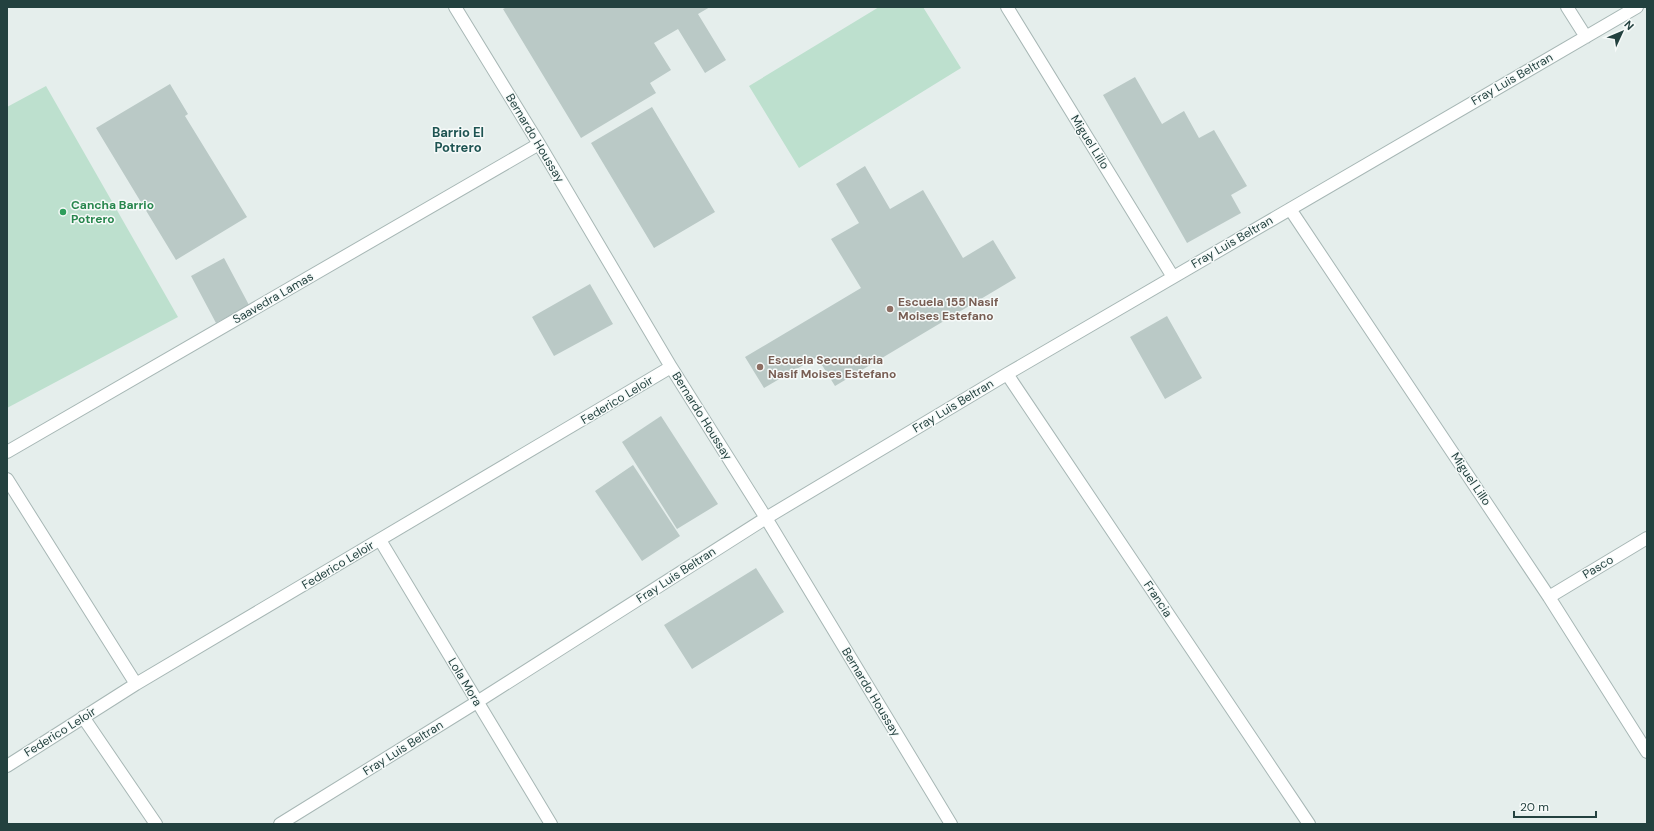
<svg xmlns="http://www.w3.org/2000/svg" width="1654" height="831" viewBox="0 0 1654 831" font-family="'DM Sans',sans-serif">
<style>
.green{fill:#bde0ce}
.building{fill:#bac9c6}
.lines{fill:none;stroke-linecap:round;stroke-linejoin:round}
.minor-casing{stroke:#a7b7b5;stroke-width:14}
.minor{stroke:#fff;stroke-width:12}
.leisure-dot{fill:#2e9e5b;stroke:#f6faf9;stroke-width:1.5}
.education-dot{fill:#8d6e63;stroke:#f6faf9;stroke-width:1.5}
.labels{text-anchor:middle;stroke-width:3;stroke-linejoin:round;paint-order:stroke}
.street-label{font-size:12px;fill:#23413f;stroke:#f6faf9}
.leisure-label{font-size:12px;font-weight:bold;fill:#27864d;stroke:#f6faf9;text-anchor:start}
.education-label{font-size:12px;font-weight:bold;fill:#785e54;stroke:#f6faf9;text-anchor:start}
.neighbourhood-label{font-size:13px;font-weight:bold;fill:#1e5452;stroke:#f6faf9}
</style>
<rect width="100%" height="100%" fill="#e5eeec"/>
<path class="green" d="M 879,7 L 923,7 L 961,68 L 799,168 L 749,86 Z
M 46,86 L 178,317 L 7,408 L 7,107 Z"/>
<path class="building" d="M 507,7 L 710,7 L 698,14 L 726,60 L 705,73 L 678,29 L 654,43 L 671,70 L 650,83 L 656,93 L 581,138 L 503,9 Z
M 1135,77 L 1162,124 L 1184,111 L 1199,138 L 1214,130 L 1247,186 L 1231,195 L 1241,213 L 1187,243 L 1103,95 Z
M 170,84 L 188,114 L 185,116 L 247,217 L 176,260 L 96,128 Z
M 652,107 L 715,212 L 654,248 L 591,143 Z
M 865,166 L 890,209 L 923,190 L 963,258 L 993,240 L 1016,278 L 835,386 L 817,357 L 764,388 L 745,357 L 861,288 L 831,239 L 859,223 L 836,184 Z
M 224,258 L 249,305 L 216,323 L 191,276 Z
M 590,284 L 613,324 L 554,356 L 532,317 Z
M 1167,316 L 1202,378 L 1165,399 L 1130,337 Z
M 661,416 L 718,504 L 677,529 L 622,442 Z
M 633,465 L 680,536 L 642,561 L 595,491 Z
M 756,568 L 784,612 L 692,669 L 664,625 Z"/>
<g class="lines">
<g class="minor-casing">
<path id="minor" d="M 455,7 L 539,144 L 671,367 L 766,518 L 951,824
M 1007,7 L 1173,277
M 1567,7 L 1586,37
M 1290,209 L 1549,597 L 1647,752
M 1007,374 L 1309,824
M 7,452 L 539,144
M 7,479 L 136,684
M 380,540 L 551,824
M 1549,597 L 1647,538
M 83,717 L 156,824
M 7,766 L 136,684 L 671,367
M 280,824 L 477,702 L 766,518 L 1007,374 L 1637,7"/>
</g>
<use href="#minor" class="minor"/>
</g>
<circle class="leisure-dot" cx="63" cy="212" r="4"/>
<g class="education-dot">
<circle cx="890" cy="309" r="4"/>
<circle cx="760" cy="367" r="4"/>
</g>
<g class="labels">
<g class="street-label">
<text transform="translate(1512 79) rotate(-30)" y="4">Fray Luis Beltran</text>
<text transform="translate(535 138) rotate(59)" y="4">Bernardo Houssay</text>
<text transform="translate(1090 142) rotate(58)" y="4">Miguel Lillo</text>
<text transform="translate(1232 242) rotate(-30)" y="4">Fray Luis Beltran</text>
<text transform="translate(273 298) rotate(-30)" y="4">Saavedra Lamas</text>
<text transform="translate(617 400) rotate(-31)" y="4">Federico Leloir</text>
<text transform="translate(953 406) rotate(-31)" y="4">Fray Luis Beltran</text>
<text transform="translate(702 416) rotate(58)" y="4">Bernardo Houssay</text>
<text transform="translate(1471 479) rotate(56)" y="4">Miguel Lillo</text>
<text transform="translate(338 565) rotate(-31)" y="4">Federico Leloir</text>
<text transform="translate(1598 567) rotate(-31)" y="4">Pasco</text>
<text transform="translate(676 575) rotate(-33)" y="4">Fray Luis Beltran</text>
<text transform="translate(1158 599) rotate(56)" y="4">Francia</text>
<text transform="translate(465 682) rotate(59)" y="4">Lola Mora</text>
<text transform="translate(871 692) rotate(59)" y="4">Bernardo Houssay</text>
<text transform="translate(60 732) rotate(-32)" y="4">Federico Leloir</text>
<text transform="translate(403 748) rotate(-32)" y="4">Fray Luis Beltran</text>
</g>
<g class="leisure-label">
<text x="71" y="209">Cancha Barrio<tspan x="71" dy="14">Potrero</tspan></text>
</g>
<g class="education-label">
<text x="898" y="306">Escuela 155 Nasif<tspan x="898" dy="14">Moises Estefano</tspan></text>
<text x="768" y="364">Escuela Secundaria<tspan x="768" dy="14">Nasif Moises Estefano</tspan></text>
</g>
<g class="neighbourhood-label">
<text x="458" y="137">Barrio El<tspan x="458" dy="15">Potrero</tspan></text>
</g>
</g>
<rect width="1654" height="831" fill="none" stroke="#23413f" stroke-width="16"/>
<g transform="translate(1622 32) rotate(46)" stroke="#f6faf9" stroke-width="3" paint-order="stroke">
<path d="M0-3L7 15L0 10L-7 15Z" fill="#23413f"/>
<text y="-6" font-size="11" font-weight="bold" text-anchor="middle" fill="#23413f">N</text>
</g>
<path d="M1514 811v6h82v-6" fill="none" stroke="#23413f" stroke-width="2"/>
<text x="1520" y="811" font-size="12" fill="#23413f" stroke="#f6faf9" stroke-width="3" paint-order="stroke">20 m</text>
</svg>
